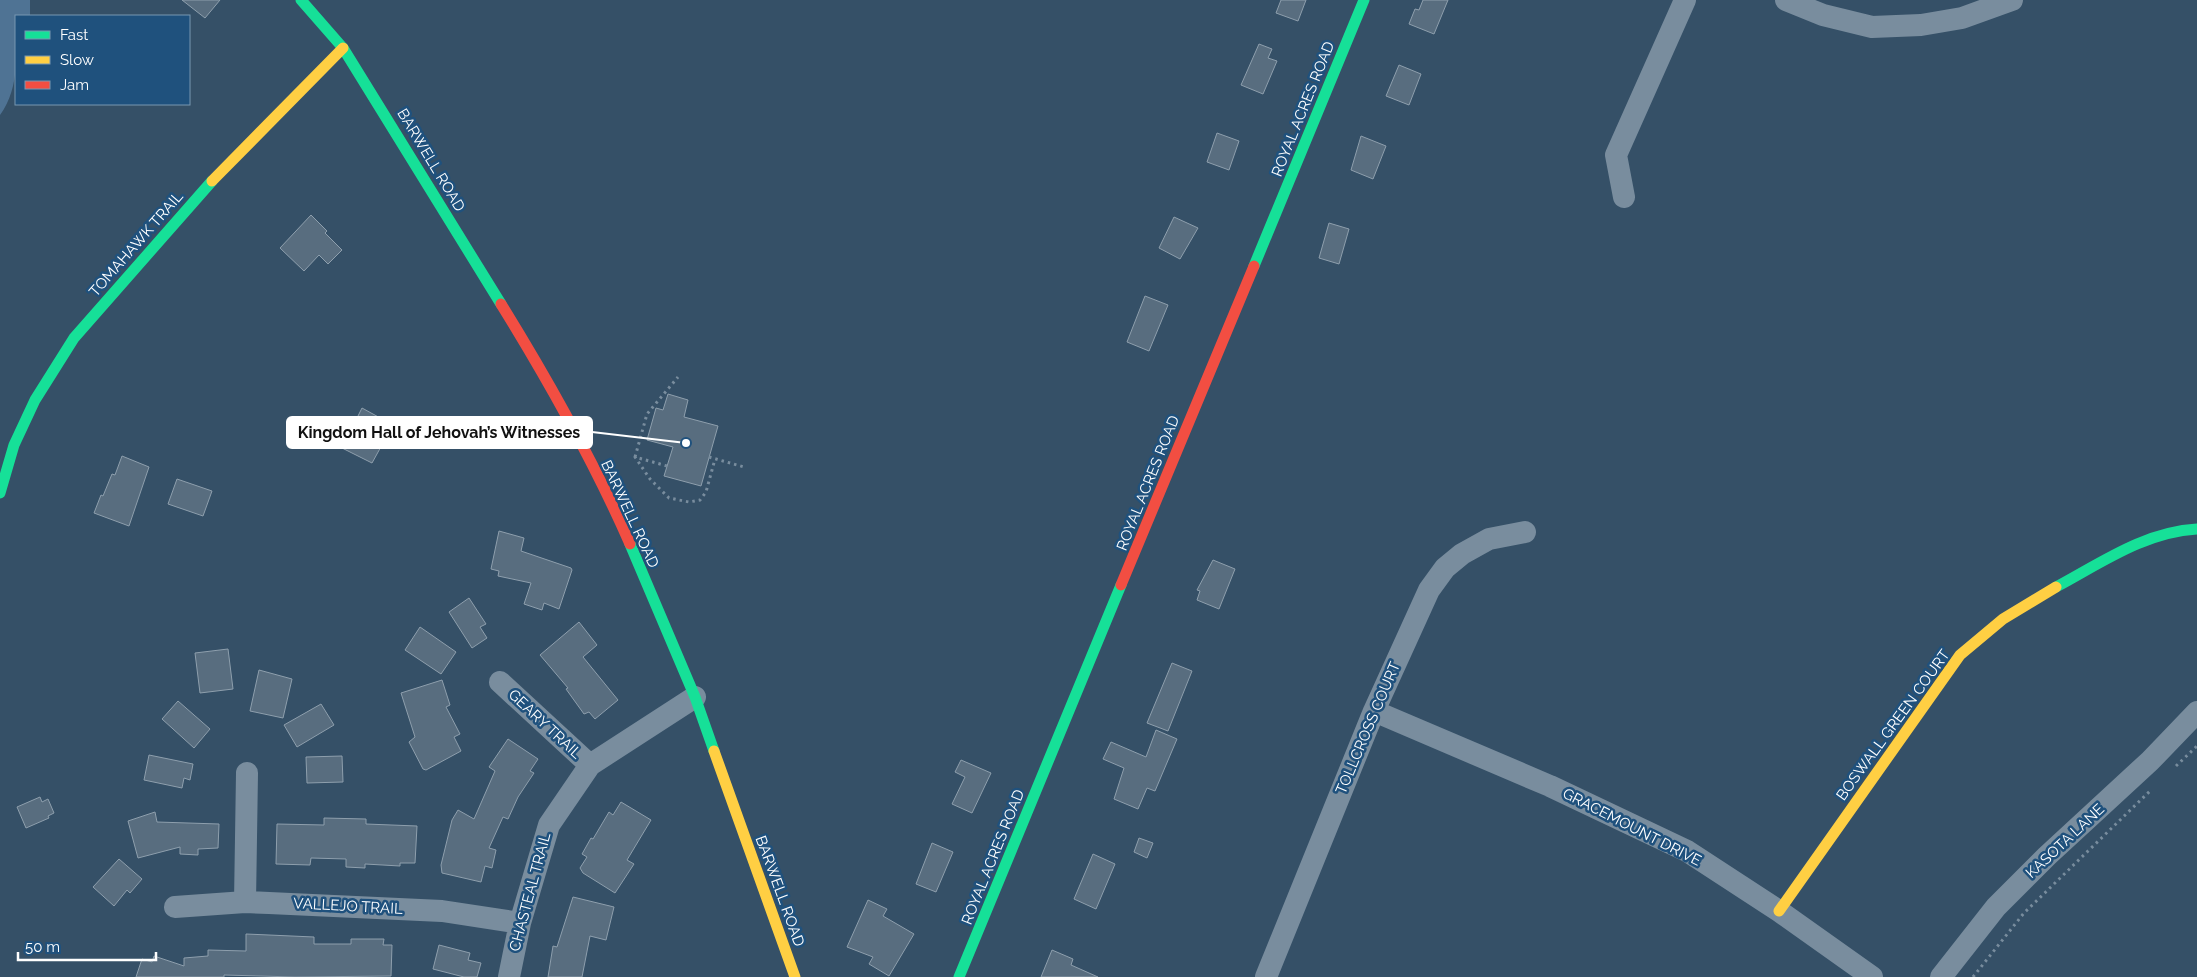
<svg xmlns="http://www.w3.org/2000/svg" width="2197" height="977" viewBox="0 0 2197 977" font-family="Raleway,sans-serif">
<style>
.water{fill:#4f7394}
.building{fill:#586d7f;stroke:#8e9fad}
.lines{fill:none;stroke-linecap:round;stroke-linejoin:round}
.path{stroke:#798d9e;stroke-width:3;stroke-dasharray:2.5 4;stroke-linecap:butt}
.street{stroke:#798d9e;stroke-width:22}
.fast{stroke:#16e098;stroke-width:11}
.slow{stroke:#ffcf43;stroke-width:11}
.jam{stroke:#f24e42;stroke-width:11}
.labels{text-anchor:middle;stroke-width:5;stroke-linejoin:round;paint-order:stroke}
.street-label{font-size:15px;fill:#fff;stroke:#1f517d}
.leader{fill:none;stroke:#fff;stroke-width:2}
.callout-dot{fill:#fff;stroke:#1f517d;stroke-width:2}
.callout{fill:#fff;stroke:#fff;stroke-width:2}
.callout-label{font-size:16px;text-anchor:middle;font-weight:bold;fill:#111}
</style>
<rect width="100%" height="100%" fill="#355067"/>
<path class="water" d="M 0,0 L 30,0 L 30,16 L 16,16 C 16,49 21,87 0,115 Z"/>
<path class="building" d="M 182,0 L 220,0 L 205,18 Z
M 1281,0 L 1306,0 L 1298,21 L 1276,13 Z
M 1423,0 L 1448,0 L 1434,34 L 1409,24 L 1415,9 L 1419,10 Z
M 1259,44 L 1272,49 L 1268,58 L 1277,61 L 1263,94 L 1241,85 Z
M 1399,65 L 1421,74 L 1409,105 L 1386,96 Z
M 1217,133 L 1239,141 L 1229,170 L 1207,162 Z
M 1361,136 L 1386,146 L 1373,179 L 1351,170 Z
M 311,215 L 327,231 L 325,233 L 342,250 L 328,264 L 319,255 L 304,271 L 280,248 Z
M 1174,217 L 1198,228 L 1180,259 L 1159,248 Z
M 1329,223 L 1349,229 L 1339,264 L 1319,258 Z
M 1145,296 L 1168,305 L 1149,351 L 1127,342 Z
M 668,394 L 688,400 L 684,417 L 718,426 L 701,486 L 664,476 L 673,447 L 647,440 L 656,408 L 663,410 Z
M 362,408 L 393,425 L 372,463 L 342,448 Z
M 122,456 L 149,467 L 129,526 L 94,513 L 101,495 L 103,496 L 112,474 L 115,475 Z
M 177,479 L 212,491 L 203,516 L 168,504 Z
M 499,531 L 524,538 L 521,551 L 571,568 L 572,570 L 559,609 L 544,603 L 542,610 L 524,604 L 531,583 L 498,576 L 499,571 L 491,569 Z
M 1213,560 L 1235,569 L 1219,609 L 1197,600 L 1200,591 L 1197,590 Z
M 469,598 L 486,624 L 480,627 L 487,638 L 472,648 L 449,612 Z
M 579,622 L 597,645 L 583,657 L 618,700 L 595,719 L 589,712 L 584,714 L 566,689 L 568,688 L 540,655 Z
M 420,627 L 456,652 L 441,674 L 405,650 Z
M 228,649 L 233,689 L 200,693 L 195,653 Z
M 1172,663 L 1192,671 L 1168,731 L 1147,723 Z
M 259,670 L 292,679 L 283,718 L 250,711 Z
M 442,680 L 450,705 L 446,707 L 460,734 L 454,737 L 461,751 L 426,770 L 423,769 L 409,742 L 415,737 L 401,693 Z
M 178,701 L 210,729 L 194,748 L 162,719 Z
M 321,704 L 334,725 L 297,747 L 284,725 Z
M 1156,730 L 1177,739 L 1155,791 L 1147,788 L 1138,809 L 1114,799 L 1124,768 L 1103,759 L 1111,742 L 1146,757 Z
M 508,739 L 538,759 L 530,771 L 534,773 L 518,797 L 508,819 L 503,817 L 489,848 L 496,850 L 492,868 L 485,866 L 481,882 L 442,873 L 441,865 L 452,820 L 458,810 L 474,819 L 495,771 L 489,767 Z
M 149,755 L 193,764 L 190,780 L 184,778 L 182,788 L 144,780 Z
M 342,756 L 343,782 L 307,783 L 306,757 Z
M 961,760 L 991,773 L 972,813 L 952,804 L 965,777 L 955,772 Z
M 40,797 L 42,802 L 48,799 L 54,813 L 48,816 L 49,818 L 26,828 L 17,807 Z
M 621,802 L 651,820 L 627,860 L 634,864 L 615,893 L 583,873 L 580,868 L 587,857 L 582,854 L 591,838 L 593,839 L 609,812 L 613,815 Z
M 155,812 L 157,822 L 219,824 L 218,848 L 198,849 L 198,855 L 180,854 L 180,847 L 138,858 L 128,821 Z
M 324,818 L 366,819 L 366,824 L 417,826 L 415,863 L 400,863 L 400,866 L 365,864 L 365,868 L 346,867 L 346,859 L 311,858 L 310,865 L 276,864 L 277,824 L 324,825 Z
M 1139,838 L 1153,843 L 1147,858 L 1134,852 Z
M 932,843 L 953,852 L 936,892 L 916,884 Z
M 1093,854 L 1115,864 L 1096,909 L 1074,899 Z
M 119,859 L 142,879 L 130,893 L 127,890 L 114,906 L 93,887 Z
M 573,897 L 614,907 L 606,940 L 590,936 L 582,977 L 548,977 L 553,946 L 557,947 Z
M 868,900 L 887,909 L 883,916 L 914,934 L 889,976 L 869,964 L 873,957 L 847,947 Z
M 246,934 L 314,937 L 314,944 L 351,944 L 351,939 L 384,939 L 383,945 L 392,945 L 391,976 L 295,977 L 224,975 L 224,977 L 136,977 L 142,959 L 152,962 L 154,956 L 184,966 L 184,958 L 208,956 L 208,950 L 246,951 Z
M 439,945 L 470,953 L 468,960 L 481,963 L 477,977 L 464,977 L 433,969 Z
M 1052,950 L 1073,959 L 1071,965 L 1098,977 L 1041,977 Z"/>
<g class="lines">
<path class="path" d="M 635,457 L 647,414 L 678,377
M 709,457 L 744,467
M 667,466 L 635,457 L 650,479 L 669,498 L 689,502 L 700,500 L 706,492 L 715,459
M 2176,766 L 2197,746
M 1973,977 L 2024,913 L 2150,791"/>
<path class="street" d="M 1786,0 L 1823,15 L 1872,27 L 1921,25 L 1962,18 L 2012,0
M 1624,197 L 1616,155 L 1685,0
M 500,682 L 590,765
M 1374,711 L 1550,786 L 1687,851 L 1779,911 L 1872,977
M 245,902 L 247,773
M 175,907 L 245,902 L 269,903 L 442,911 L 520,923
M 509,977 L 520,923 L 549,825 L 590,765 L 695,697
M 1266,977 L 1374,711 L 1429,590 L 1445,568 L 1462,554 L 1489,539 L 1525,532
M 1941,977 L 1996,907 L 2047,856 L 2150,761 L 2197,712"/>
<path class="fast" d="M 301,0 L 343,48 L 501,304
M 1254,266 L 1364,0
M 0,493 L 14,445 L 35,400 L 74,338 L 212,181
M 630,544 L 695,697 L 714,751
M 2056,587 C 2101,563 2144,532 2197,529
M 959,977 L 1121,585"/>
<path class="slow" d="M 212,181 L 343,48
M 714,751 L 795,977
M 1779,911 L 1960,655 L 2003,619 L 2056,587"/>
<path class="jam" d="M 501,304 C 548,380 594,462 630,544
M 1121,585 L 1254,266"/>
</g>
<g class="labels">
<g class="street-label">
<text transform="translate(1303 109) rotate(-68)" y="5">ROYAL ACRES ROAD</text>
<text transform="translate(431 160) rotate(59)" y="5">BARWELL ROAD</text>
<text transform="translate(136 244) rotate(-49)" y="5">TOMAHAWK TRAIL</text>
<text transform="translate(1148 483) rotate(-68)" y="5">ROYAL ACRES ROAD</text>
<text transform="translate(630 514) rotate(65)" y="5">BARWELL ROAD</text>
<text transform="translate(545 724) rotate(43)" y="5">GEARY TRAIL</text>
<text transform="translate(1893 725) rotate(-54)" y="5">BOSWALL GREEN COURT</text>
<text transform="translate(1368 728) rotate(-67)" y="5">TOLLCROSS COURT</text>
<text transform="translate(1632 827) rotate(27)" y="5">GRACEMOUNT DRIVE</text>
<text transform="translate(2065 841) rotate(-43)" y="5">KASOTA LANE</text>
<text transform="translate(993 857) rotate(-68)" y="5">ROYAL ACRES ROAD</text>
<text transform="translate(780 891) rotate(70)" y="5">BARWELL ROAD</text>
<text transform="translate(530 892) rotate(-75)" y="5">CHASTEAL TRAIL</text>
<text transform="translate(348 906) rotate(3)" y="5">VALLEJO TRAIL</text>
</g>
</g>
<path class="leader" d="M686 443L592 432"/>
<circle class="callout-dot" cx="686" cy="443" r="5"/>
<rect class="callout" x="287" y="417" width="305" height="31" rx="5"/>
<g class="callout-label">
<text x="439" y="438">Kingdom Hall of Jehovah’s Witnesses</text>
</g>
<rect x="15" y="15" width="175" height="90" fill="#1f517d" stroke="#7997b1"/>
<rect x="25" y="31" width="25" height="8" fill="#16e098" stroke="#7997b1"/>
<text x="60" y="40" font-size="15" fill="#ffffff">Fast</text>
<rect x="25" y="56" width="25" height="8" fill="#ffcf43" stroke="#7997b1"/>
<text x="60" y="65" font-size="15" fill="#ffffff">Slow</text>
<rect x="25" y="81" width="25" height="8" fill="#f24e42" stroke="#7997b1"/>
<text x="60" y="90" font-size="15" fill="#ffffff">Jam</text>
<path d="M18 952v8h138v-8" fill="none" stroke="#ffffff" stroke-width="2.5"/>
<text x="25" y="952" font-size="15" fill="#ffffff" stroke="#1f517d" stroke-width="4" paint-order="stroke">50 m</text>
</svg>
